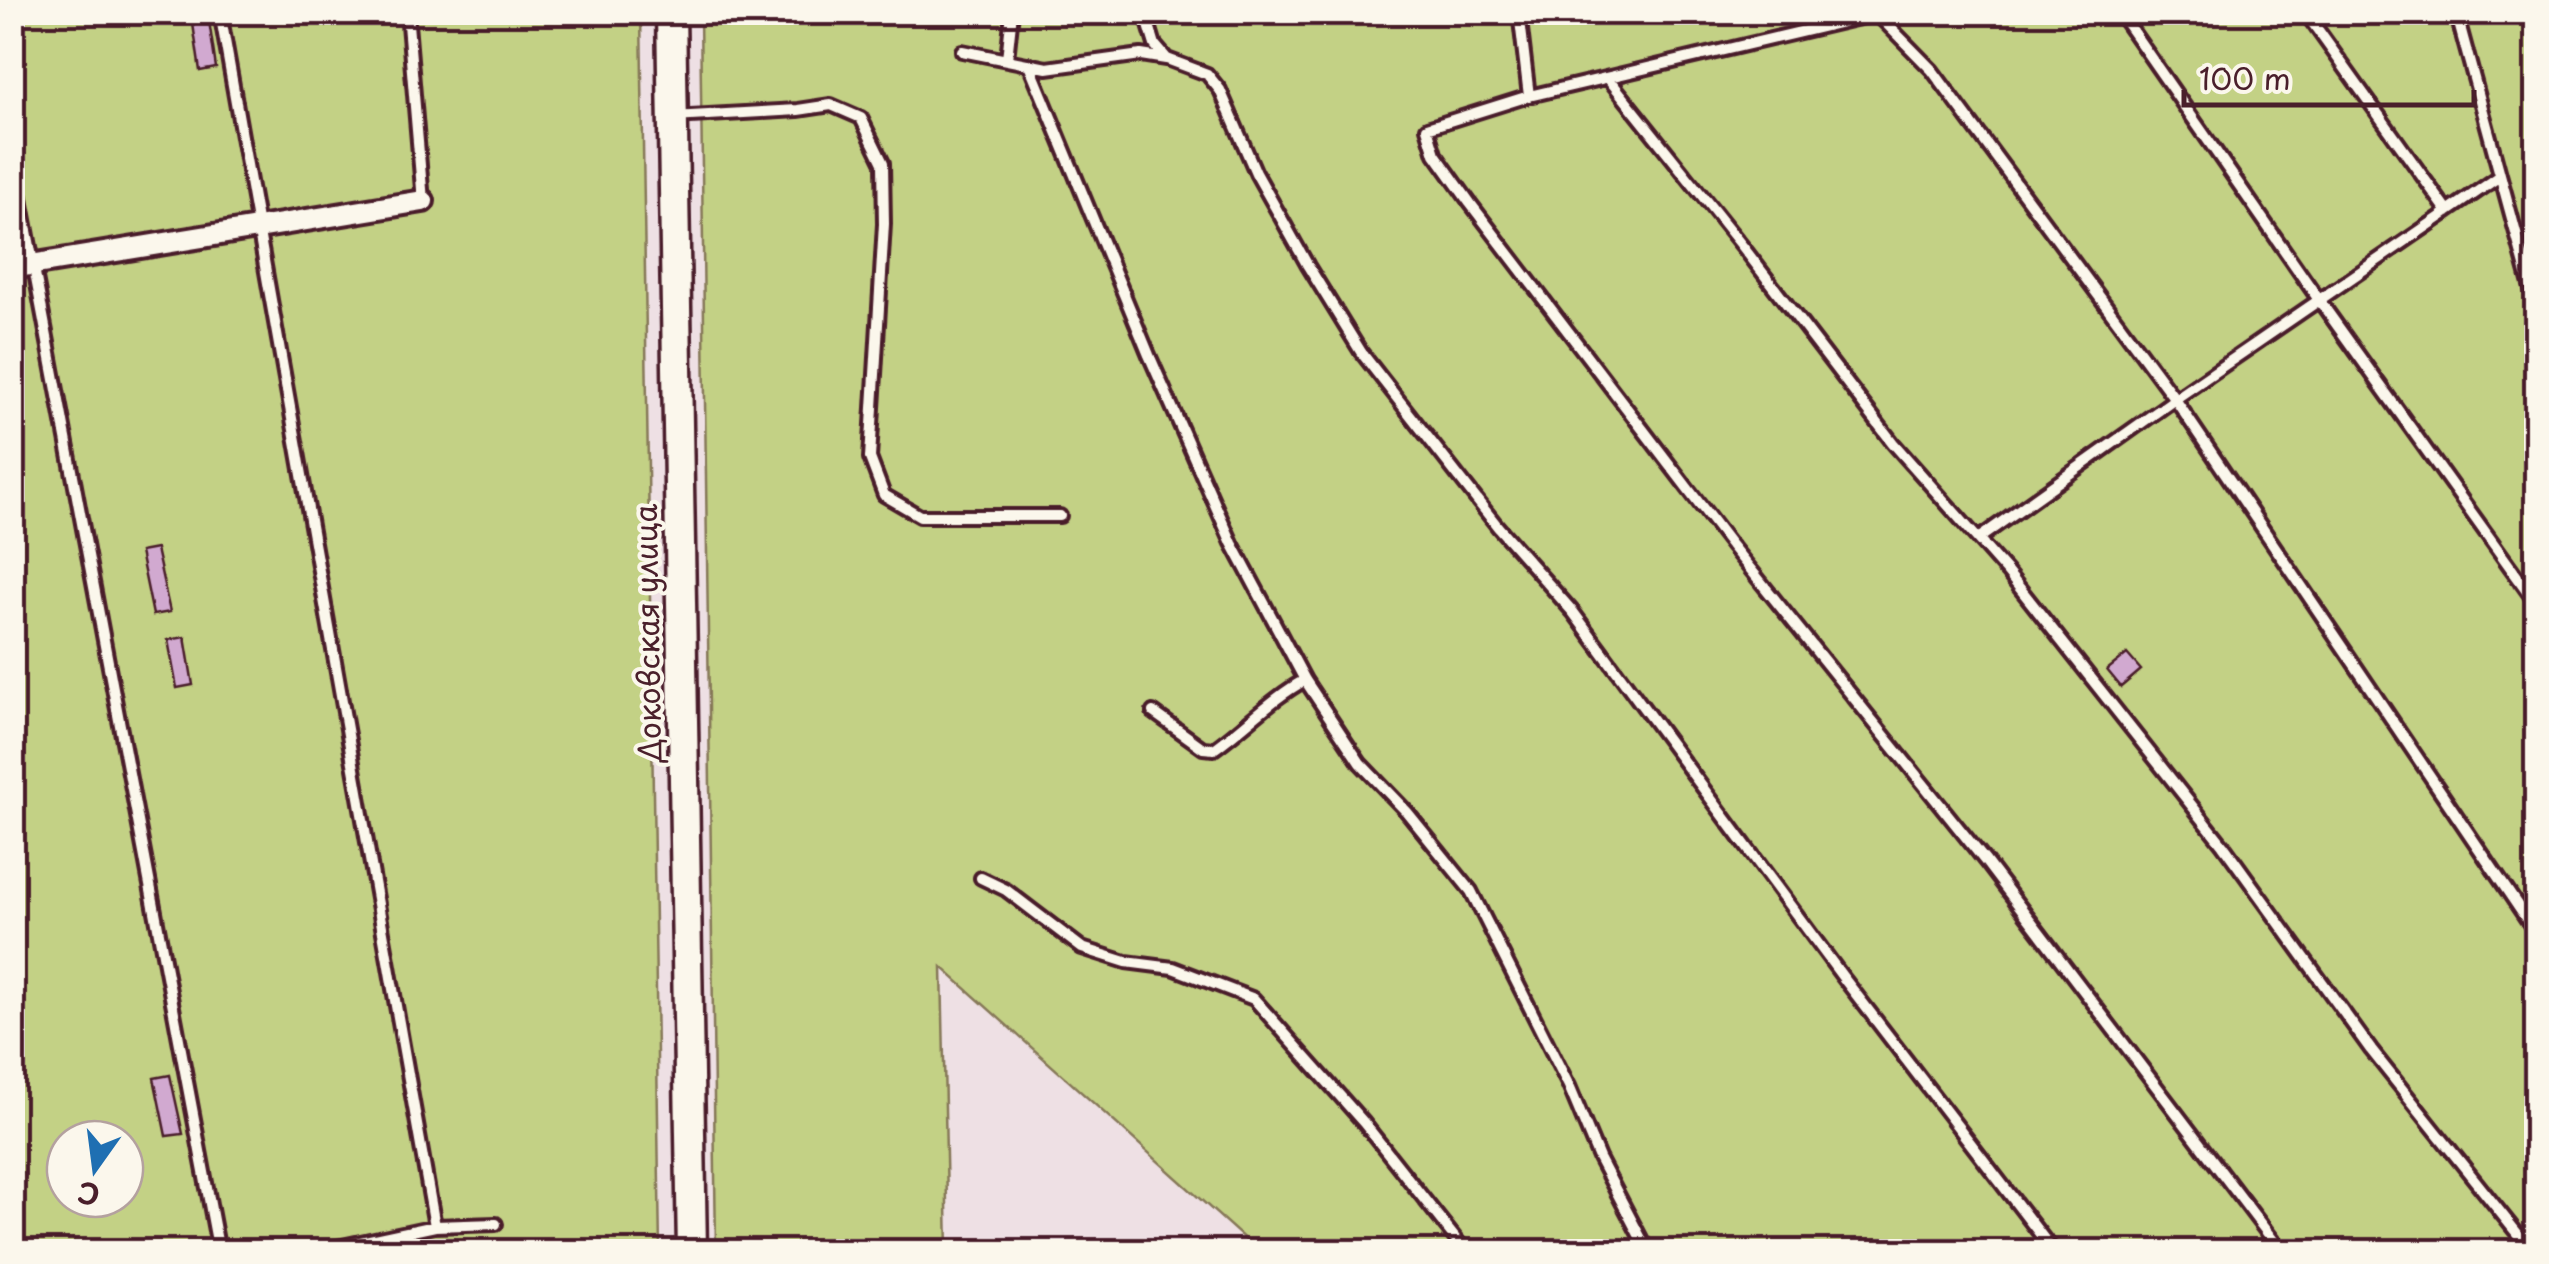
<svg xmlns="http://www.w3.org/2000/svg" width="2549" height="1264" viewBox="0 0 2549 1264" font-family="'Playpen Sans',sans-serif">
<style>
.green{fill:#c3d185;stroke:#867858;stroke-width:2.5;fill-rule:evenodd}
.building{fill:#d1a9d0;stroke:#4a1f2b;stroke-width:2.5}
.lines{fill:none;stroke-linecap:round;stroke-linejoin:round}
.service-casing{stroke:#4a1f2b;stroke-width:18}
.minor-casing{stroke:#4a1f2b;stroke-width:28}
.tertiary-casing{stroke:#4a1f2b;stroke-width:35}
.service{stroke:#fbf7ec;stroke-width:10}
.minor{stroke:#fbf7ec;stroke-width:20}
.tertiary{stroke:#fbf7ec;stroke-width:28}
.labels{text-anchor:middle;stroke-width:8;stroke-linejoin:round;paint-order:stroke}
.street-label{font-size:30px;fill:#4a1f2b;stroke:#fbf7ec}
</style>
<rect width="100%" height="100%" fill="#eee0e4"/>
<filter id="ink" filterUnits="userSpaceOnUse"><feTurbulence type="fractalNoise" baseFrequency=".01" numOctaves="2"/><feDisplacementMap in="SourceGraphic" scale="20" xChannelSelector="R" yChannelSelector="G"/><feConvolveMatrix kernelMatrix="1 2 1 2 8 2 1 2 1" color-interpolation-filters="sRGB"/></filter>
<g filter="url(#ink)">
<path class="green" d="M 12,13 L 641,13 L 660,1251 L 13,1251 ZM 65,1139 L 125,1139 L 125,1199 L 65,1199 Z
M 700,13 L 2536,13 L 2536,1251 L 1258,1251 L 942,967 L 948,1251 L 716,1251 Z"/>
<path class="building" d="M 208,14 L 216,68 L 200,71 L 192,17 Z
M 156,549 L 170,612 L 153,615 L 140,552 Z
M 185,637 L 193,685 L 177,688 L 168,640 Z
M 2127,654 L 2141,670 L 2121,687 L 2107,670 Z
M 170,1075 L 183,1134 L 166,1136 L 154,1078 Z"/>
<g class="lines">
<g class="service-casing">
<path id="service" d="M 220,12 L 435,1226
M 407,12 L 423,201
M 1145,12 L 1155,45 L 1167,59 L 1207,74 L 1220,90 L 1256,173 L 1308,266 L 1361,352 L 1498,527 L 1573,612 L 1842,976 L 2054,1252
M 1519,12 L 1529,96
M 1885,12 L 1529,96 L 1427,128 L 1435,154 L 1470,203 L 1731,545 L 1986,862 L 2282,1252
M 2119,12 L 2319,300 L 2536,603
M 2305,12 L 2448,212
M 2456,12 L 2536,307
M 1878,15 L 1932,70 L 2175,399 L 2536,933
M 962,51 L 1047,68 L 1141,55 L 1166,59
M 1007,59 L 1012,12
M 1029,64 L 1149,355 L 1232,543 L 1305,680 L 1360,763 L 1407,812 L 1471,891 L 1569,1086 L 1599,1158 L 1648,1252
M 1608,78 L 1743,247 L 1893,443 L 2007,572 L 2223,845 L 2371,1050 L 2532,1252
M 673,117 L 798,110 L 831,105 L 861,118 L 883,163 L 884,224 L 870,458 L 884,495 L 920,516 L 1060,516
M 12,151 L 219,1252
M 1978,539 L 2175,399 L 2500,176
M 1153,712 L 1203,748 L 1214,749 C 1245,727 1272,698 1305,680
M 981,878 L 1006,890 L 1082,948 L 1126,962 L 1173,968 L 1254,999 L 1364,1123 L 1466,1252
M 392,1236 L 394,1252
M 12,1251 L 13,1252
M 314,1252 L 435,1226 L 496,1224"/>
</g>
<g class="minor-casing">
<path id="minor" d="M 12,268 L 423,201"/>
</g>
<g class="tertiary-casing">
<path id="tertiary" d="M 671,12 L 692,1252"/>
</g>
<use href="#service" class="service"/>
<use href="#minor" class="minor"/>
<use href="#tertiary" class="tertiary"/>
</g>
</g>
<g class="labels">
<g class="street-label">
<text transform="translate(649 633) rotate(-91)" y="10">Доковская улица</text>
</g>
</g>
<rect width="2549" height="1264" fill="none" stroke="#fbf7ec" stroke-width="50"/>
<rect x="25" y="25" width="2499" height="1214" fill="none" stroke="#4a1f2b" stroke-width="4" filter="url(#ink)"/>
<g transform="translate(95 1169) rotate(194)"><circle r="48" fill="#fbf7ec" stroke="#b4a19f" stroke-width="2.5"/>
<path d="M0-8L18 38L0 25L-18 38Z" fill="#1f6fb2"/>
<text y="-15" font-size="28" font-weight="bold" text-anchor="middle" fill="#4a1f2b">С</text>
</g>
<path d="M2184 90v15h290v-15" fill="none" stroke="#4a1f2b" stroke-width="5"/>
<text x="2199" y="90" font-size="30" fill="#4a1f2b" stroke="#fbf7ec" stroke-width="8" paint-order="stroke">100 m</text>
</svg>
